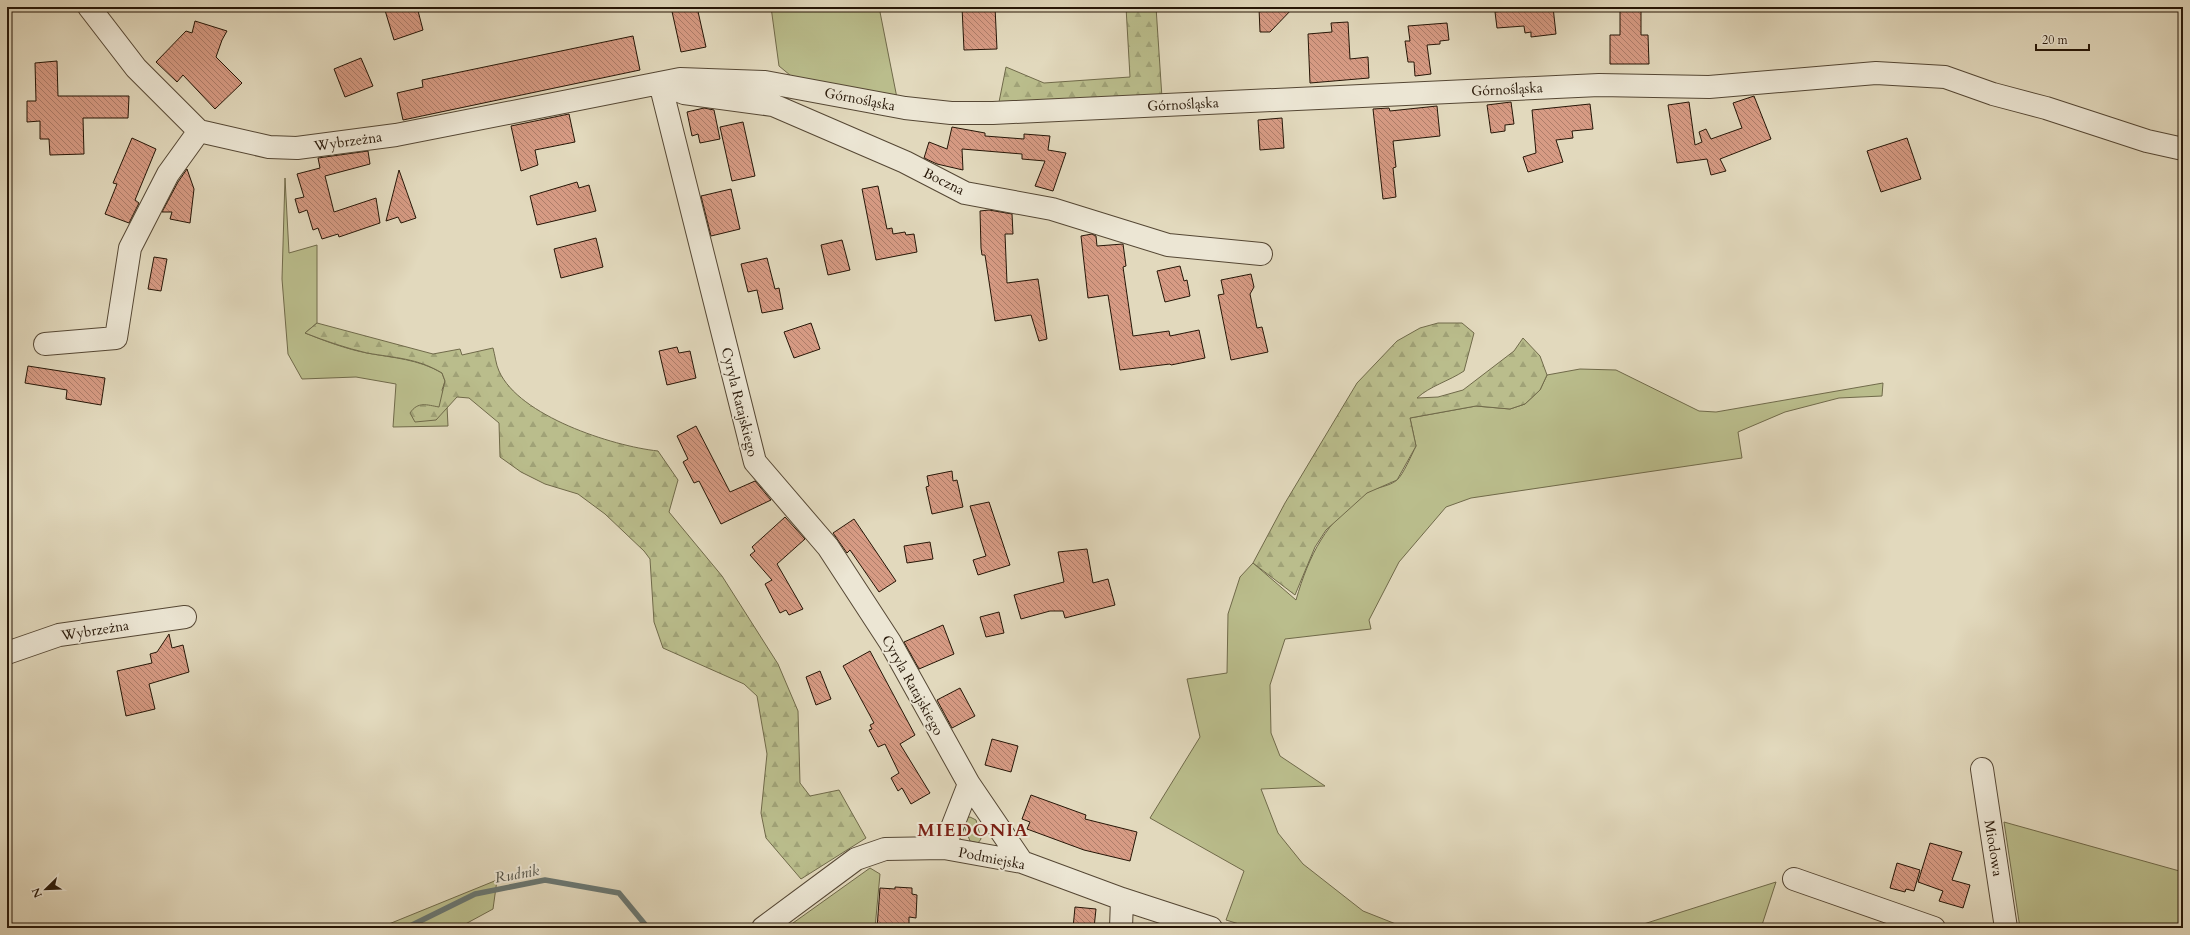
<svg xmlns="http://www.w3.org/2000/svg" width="2190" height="935" viewBox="0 0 2190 935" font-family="Cardo,serif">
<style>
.green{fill:#babd8c;stroke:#706a4a}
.forest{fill:url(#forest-firs);stroke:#706a4a}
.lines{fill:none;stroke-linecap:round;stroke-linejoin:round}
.stream{stroke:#6a7772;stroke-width:5.5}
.building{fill:url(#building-back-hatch);stroke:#261607}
.minor-casing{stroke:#554734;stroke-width:24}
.minor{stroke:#ece6d4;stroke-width:22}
.labels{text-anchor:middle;stroke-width:4;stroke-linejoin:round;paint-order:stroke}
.street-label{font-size:14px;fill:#261607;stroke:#ece6d4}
.water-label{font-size:15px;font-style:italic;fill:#4e4f46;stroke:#ece6d4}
.district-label{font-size:18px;font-weight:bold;letter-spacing:1px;fill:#7a1f14;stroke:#ece6d4}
</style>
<defs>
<pattern id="forest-firs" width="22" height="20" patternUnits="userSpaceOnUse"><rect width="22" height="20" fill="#babd8c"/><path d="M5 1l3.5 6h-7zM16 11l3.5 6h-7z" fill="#a0a277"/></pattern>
<pattern id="building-back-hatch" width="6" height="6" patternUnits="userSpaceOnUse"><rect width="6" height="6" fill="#d79b84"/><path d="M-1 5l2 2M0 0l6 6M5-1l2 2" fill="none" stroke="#ae7d6a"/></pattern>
</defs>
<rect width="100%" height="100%" fill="#e2d9bd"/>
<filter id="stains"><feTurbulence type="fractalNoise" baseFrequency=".005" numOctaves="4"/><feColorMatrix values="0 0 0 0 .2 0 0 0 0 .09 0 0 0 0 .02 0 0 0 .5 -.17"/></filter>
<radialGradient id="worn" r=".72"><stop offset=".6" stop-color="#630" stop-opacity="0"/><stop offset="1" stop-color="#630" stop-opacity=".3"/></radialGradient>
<path class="green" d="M 771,7 L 879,7 L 897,98 L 796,80 L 779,66 Z
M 285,178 L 289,253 L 317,245 L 317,323 L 305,333 C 325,341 346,349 367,353 C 394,358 418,359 442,373 L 445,381 L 442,390 L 447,406 L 448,426 L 393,427 L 396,384 L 356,377 L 302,379 L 288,354 L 282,279 Z
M 1580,369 L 1616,370 L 1699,411 L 1716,412 L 1883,383 L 1882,396 L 1839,398 L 1785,412 L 1738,432 L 1742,458 L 1471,498 L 1446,507 L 1399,562 L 1369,620 L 1371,629 L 1285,639 L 1270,685 L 1271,733 L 1280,756 L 1325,786 L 1261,789 L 1278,833 L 1303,864 L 1363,911 L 1406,928 L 1252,928 L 1226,920 L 1244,871 L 1150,818 L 1200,737 L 1187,679 L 1227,673 L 1228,614 L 1240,577 L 1253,563 L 1296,600 C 1309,555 1326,521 1366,493 C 1375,487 1389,487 1397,480 C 1403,475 1412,454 1416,446 L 1410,418 L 1476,406 L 1510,409 L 1525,404 L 1540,390 L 1547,375 Z
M 970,817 L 976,820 L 981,839 L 978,843 L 970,841 L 963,823 L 966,818 Z
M 2004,822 L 2183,872 L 2183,928 L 2020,928 Z
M 870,868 L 880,874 L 875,928 L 786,928 Z
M 497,880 L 493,909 L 458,928 L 379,928 Z
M 1776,882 L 1761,928 L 1631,928 Z"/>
<path class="forest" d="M 1126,7 L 1156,7 L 1162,98 L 998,107 L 1006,67 L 1044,83 L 1130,77 Z
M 317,323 L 433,354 L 460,349 L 462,355 L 493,348 C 495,355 496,365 499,371 C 519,416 612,446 658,451 L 678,480 L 669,512 L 722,576 L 778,664 L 798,711 L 800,783 L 810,796 L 839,790 L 866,838 L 801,879 L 766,838 L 761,813 L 767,754 L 757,696 L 744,684 L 663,648 L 654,622 L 650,559 L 644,551 L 605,514 L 578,494 L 545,484 L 521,472 L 500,457 L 499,423 L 469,398 L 457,397 L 436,420 L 415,422 L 410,413 C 418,401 427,405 439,407 L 445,381 L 442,373 C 417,358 395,358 367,353 C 346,348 325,341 305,333 Z
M 1438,323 L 1462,323 L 1474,333 L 1464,371 C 1449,381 1430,386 1417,398 L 1438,397 L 1463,390 L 1514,351 L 1523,338 L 1540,356 L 1547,375 L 1540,390 L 1525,404 L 1510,409 L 1476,406 L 1410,418 L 1416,446 L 1397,480 L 1367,493 L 1326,530 L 1315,547 L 1295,595 L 1253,563 L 1285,503 L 1357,383 L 1397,341 L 1420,328 Z"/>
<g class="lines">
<path class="stream" d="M 406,928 L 475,894 L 545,880 L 619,893 L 648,928"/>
</g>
<path class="building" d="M 384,7 L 417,7 L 423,30 L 394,40 Z
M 671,7 L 697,7 L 706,47 L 681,52 Z
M 962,7 L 995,7 L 997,49 L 964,50 Z
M 1261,7 L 1294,7 L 1270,32 L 1260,32 L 1259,8 Z
M 1539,7 L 1553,7 L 1556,34 L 1531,37 L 1531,32 L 1525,33 L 1524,26 L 1497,28 L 1495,12 Z
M 1620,7 L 1641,7 L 1641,35 L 1648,35 L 1649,64 L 1610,64 L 1610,35 L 1620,35 Z
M 195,21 L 227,31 L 222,40 L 216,57 L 242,83 L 215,109 L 183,75 L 177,82 L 156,62 L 186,31 L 192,33 Z
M 1348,22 L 1350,59 L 1368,57 L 1369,78 L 1310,83 L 1308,34 L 1332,32 L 1331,23 Z
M 1447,23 L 1449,40 L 1440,41 L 1440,44 L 1427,45 L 1431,74 L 1415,76 L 1414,62 L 1408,62 L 1405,41 L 1410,41 L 1408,26 Z
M 633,36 L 640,70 L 403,120 L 397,93 L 423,87 L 422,80 Z
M 361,58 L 373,86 L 345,97 L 334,69 Z
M 57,61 L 58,96 L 129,96 L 128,118 L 83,118 L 84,154 L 50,155 L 49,139 L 40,139 L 40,121 L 27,122 L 27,101 L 36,101 L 35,63 Z
M 1754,96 L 1771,139 L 1720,159 L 1726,171 L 1711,175 L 1707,159 L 1677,163 L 1668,105 L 1689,102 L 1695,145 L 1702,142 L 1699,132 L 1706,129 L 1711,139 L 1742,128 L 1733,103 Z
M 1511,102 L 1514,124 L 1505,125 L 1505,131 L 1491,133 L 1487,105 Z
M 1590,104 L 1593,129 L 1572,131 L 1573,138 L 1556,140 L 1563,162 L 1528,172 L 1523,157 L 1536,153 L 1532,110 Z
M 1437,106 L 1440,136 L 1393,141 L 1396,167 L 1393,168 L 1396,197 L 1383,199 L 1373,109 L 1389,108 L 1390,111 Z
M 704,108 L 714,110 L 720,139 L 700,143 L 698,134 L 692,136 L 687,112 Z
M 569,114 L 575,142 L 535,150 L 538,165 L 521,171 L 511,126 Z
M 1282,118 L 1284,148 L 1260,150 L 1258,120 Z
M 743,122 L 755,176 L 732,181 L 720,127 Z
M 952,127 L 985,133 L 985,136 L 1024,139 L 1024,134 L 1050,136 L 1048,150 L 1066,153 L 1053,191 L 1035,186 L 1045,161 L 1022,159 L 1022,154 L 962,149 L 963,170 L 937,164 L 924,158 L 929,142 L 947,149 Z
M 132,138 L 156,149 L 135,200 L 139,203 L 129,223 L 105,214 L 117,184 L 113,183 Z
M 1907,138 L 1921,179 L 1881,192 L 1867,151 Z
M 368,151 L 370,164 L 325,176 L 334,212 L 376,198 L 380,223 L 339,237 L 338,234 L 322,239 L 318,228 L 313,230 L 307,210 L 299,213 L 295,199 L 304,197 L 297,174 L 320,168 L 318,158 Z
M 187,169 L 194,189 L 190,223 L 170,219 L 172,212 L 162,212 L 178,182 Z
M 399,170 L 416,218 L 401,223 L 398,217 L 386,221 Z
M 577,182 L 579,188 L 589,185 L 596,211 L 537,225 L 530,196 Z
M 878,186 L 887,229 L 892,228 L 893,234 L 905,232 L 906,235 L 914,234 L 917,252 L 876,260 L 862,189 Z
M 731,189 L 740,229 L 711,236 L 701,196 Z
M 989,210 L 1012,214 L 1013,234 L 1005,234 L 1007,283 L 1038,279 L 1047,339 L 1039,341 L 1031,315 L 995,321 L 985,255 L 982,255 L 981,248 L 980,211 Z
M 1092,234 L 1096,236 L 1097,246 L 1123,244 L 1126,266 L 1123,267 L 1133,336 L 1169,331 L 1170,336 L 1199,330 L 1205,358 L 1171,365 L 1170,364 L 1120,370 L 1108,295 L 1088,298 L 1081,236 Z
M 596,238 L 603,267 L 561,278 L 554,249 Z
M 842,240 L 850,270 L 828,275 L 821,245 Z
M 154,257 L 167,259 L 161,291 L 148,289 Z
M 767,258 L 775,289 L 779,288 L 783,309 L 762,313 L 757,290 L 748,292 L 741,264 Z
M 1180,266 L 1184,281 L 1187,280 L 1190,296 L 1165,302 L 1157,271 Z
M 1251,274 L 1254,287 L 1250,294 L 1257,328 L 1262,327 L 1268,352 L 1231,360 L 1218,295 L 1224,294 L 1221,280 Z
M 811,323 L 820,349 L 794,358 L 784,332 Z
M 677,347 L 679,353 L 690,351 L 696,378 L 667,385 L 659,351 Z
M 28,366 L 105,378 L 101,405 L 66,399 L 67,390 L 25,383 Z
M 696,426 L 730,492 L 755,481 L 771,500 L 721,524 L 699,481 L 694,483 L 683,462 L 688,459 L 677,436 Z
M 952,471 L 953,481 L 957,480 L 963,507 L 932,514 L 926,487 L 929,486 L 927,476 Z
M 989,502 L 1010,565 L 978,575 L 973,560 L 986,556 L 970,506 Z
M 785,517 L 805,539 L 777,564 L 803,609 L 789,615 L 786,610 L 780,613 L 765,584 L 772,580 L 750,555 L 755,551 L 752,547 Z
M 854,519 L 896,581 L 879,592 L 850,550 L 847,553 L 833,533 Z
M 930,542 L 933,559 L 907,563 L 904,546 Z
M 1087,549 L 1093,583 L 1108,579 L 1115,605 L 1065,618 L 1063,611 L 1050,611 L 1021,619 L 1014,595 L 1064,582 L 1058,552 Z
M 999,612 L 1004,633 L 986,637 L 980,617 Z
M 943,625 L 954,654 L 919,669 L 904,642 Z
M 169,634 L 172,648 L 183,645 L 189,672 L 149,684 L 155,709 L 126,716 L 117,671 L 152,663 L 150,654 L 157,652 Z
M 870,651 L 915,735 L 900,744 L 930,793 L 911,804 L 902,788 L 898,791 L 891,778 L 899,773 L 885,744 L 878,747 L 869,730 L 872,729 L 870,725 L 874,723 L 843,666 Z
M 820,671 L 831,699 L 816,705 L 806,677 Z
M 960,688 L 975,716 L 952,728 L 937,700 Z
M 992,739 L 1018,746 L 1011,772 L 985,765 Z
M 1031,795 L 1086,815 L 1085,819 L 1137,832 L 1130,861 L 1084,850 L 1027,829 L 1030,822 L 1022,819 Z
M 1930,843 L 1962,852 L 1952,880 L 1970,885 L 1963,908 L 1939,901 L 1943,891 L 1918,882 Z
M 1897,863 L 1920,870 L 1914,891 L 1906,889 L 1905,892 L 1890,888 Z
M 895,887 L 912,888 L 912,894 L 917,895 L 916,918 L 909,917 L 909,928 L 877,928 L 880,888 L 895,889 Z
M 1075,907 L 1096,909 L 1094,928 L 1073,928 Z"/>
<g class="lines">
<g class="minor-casing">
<path id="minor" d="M 89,7 L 136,68 L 199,131 L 269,147 L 297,148 L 396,135 L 680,79 L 765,82 L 905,108 L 951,113 L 993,113 L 1599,85 L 1709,87 L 1876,73 L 1945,77 L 1993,94 L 2046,108 L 2147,141 L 2183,149
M 660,83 L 755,462 L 828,547 L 890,642 L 969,784 L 1022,862
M 667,86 L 684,93 L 773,105 L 905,162 L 965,193 L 1052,209 L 1168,245 L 1261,254
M 45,344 L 116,338 L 130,248 L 168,174 L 199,131
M 7,653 L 59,635 L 185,617
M 1982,769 L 2006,928
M 944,848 L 969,784
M 1794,879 L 1934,928
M 763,928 L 856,859 L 885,849 L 944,848 L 1022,862 L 1122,899 L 1211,928
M 1121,928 L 1122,899"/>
</g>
<use href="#minor" class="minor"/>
</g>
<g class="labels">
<g class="street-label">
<text transform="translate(1507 89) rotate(-3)" y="5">Górnośląska</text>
<text transform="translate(860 99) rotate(11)" y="5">Górnośląska</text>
<text transform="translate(1183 104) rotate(-3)" y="5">Górnośląska</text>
<text transform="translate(348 141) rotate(-8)" y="5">Wybrzeżna</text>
<text transform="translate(944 181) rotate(26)" y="5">Boczna</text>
<text transform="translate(740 402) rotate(76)" y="5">Cyryla Ratajskiego</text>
<text transform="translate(95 630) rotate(-9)" y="5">Wybrzeżna</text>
<text transform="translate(913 685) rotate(61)" y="5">Cyryla Ratajskiego</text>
<text transform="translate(1994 848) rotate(81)" y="5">Miodowa</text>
<text transform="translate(992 858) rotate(11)" y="5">Podmiejska</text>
</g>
<g class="water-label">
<text transform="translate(517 874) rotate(-10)" y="5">Rudnik</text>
</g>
<g class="district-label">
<text x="973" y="836">MIEDONIA</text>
</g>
</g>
<rect width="2190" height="935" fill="none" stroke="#e2d9bd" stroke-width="24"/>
<rect x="8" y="8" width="2174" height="919" fill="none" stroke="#261607" stroke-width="2"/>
<rect x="12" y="12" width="2166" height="911" fill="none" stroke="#261607"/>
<g transform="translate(46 889) rotate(247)" stroke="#ece6d4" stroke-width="3" paint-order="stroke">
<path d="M0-3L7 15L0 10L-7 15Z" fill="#261607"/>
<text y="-6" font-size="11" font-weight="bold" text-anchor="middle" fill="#261607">N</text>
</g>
<path d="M2036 44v6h53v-6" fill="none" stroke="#261607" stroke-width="2"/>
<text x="2042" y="44" font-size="12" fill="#261607" stroke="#ece6d4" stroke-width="3" paint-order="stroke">20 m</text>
<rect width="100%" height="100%" filter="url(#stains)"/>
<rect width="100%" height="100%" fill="url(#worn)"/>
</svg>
